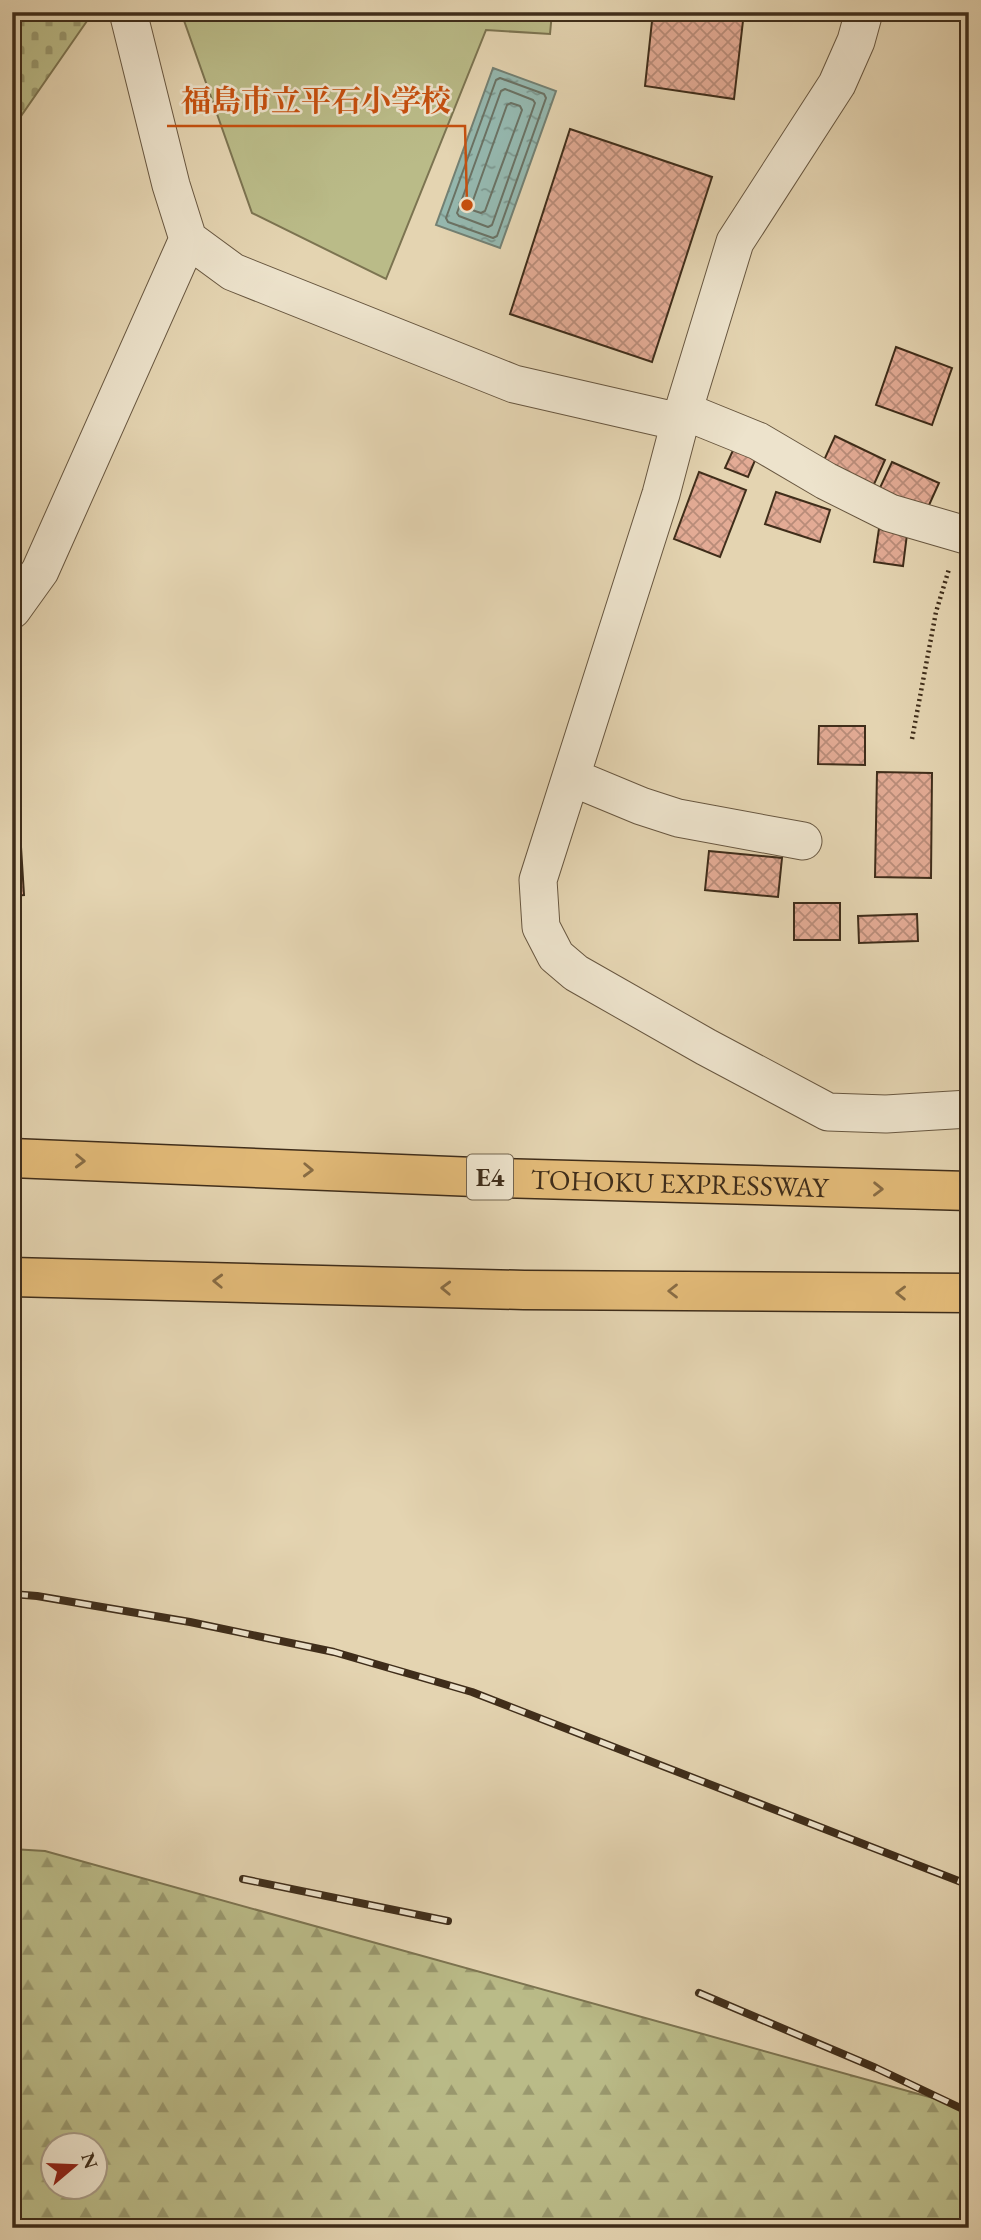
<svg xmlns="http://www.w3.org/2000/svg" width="981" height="2240" viewBox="0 0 981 2240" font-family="'EB Garamond','Noto Serif JP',serif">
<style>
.forest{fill:url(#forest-firs);stroke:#7c7451;stroke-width:2;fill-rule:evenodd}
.cemetery{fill:url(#cemetery-stones);stroke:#7c7451;stroke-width:2}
.park{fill:#babb88;stroke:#7c7451;stroke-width:2}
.water{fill:url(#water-ripples);stroke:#738073;stroke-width:2}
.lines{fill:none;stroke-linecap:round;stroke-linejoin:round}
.shore{stroke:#6a7264;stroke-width:2}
.building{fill:url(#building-cross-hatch);stroke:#3f2d1a;stroke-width:2}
.minor-casing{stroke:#685740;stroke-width:39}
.highway-casing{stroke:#3f2d1a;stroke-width:41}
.path{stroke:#3f2d1a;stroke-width:4.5;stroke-dasharray:2 3.5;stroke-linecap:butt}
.minor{stroke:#ede3cc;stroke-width:37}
.highway{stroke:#e2ba78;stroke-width:38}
.rail-casing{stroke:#3f2d1a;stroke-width:8}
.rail{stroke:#ede3cc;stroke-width:5;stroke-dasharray:16;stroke-linecap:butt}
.oneway{stroke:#886c44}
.labels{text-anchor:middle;stroke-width:5;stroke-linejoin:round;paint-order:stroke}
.shield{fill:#ede3cc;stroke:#73644f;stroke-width:2}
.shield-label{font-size:26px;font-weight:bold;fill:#3f2d1a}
.street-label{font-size:28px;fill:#3f2d1a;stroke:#ede3cc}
.leader{fill:none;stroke:#c6500f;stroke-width:2.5}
.callout-dot{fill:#c6500f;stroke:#ede3cc;stroke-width:2.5}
.callout-label{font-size:30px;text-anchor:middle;font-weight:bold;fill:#c6500f;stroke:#ede3cc;stroke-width:5;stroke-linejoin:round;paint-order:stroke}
</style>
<defs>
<pattern id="forest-firs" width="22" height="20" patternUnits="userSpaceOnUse" patternTransform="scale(1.75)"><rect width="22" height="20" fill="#babb88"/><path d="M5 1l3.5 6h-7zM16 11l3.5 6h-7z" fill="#99986e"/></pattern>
<pattern id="cemetery-stones" width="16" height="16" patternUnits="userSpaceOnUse" patternTransform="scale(1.75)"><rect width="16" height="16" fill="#babb88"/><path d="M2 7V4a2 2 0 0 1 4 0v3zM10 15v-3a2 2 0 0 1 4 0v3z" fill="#99986e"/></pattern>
<pattern id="water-ripples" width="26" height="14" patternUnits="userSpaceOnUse" patternTransform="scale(1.75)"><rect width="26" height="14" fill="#95b8af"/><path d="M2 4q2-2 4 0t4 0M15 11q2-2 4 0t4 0" fill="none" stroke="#7b968e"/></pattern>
<pattern id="building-cross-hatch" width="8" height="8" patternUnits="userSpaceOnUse" patternTransform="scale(1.75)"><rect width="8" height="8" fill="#e3ab95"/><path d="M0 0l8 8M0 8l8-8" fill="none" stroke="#b98c79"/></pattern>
</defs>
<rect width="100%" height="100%" fill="#e4d4b1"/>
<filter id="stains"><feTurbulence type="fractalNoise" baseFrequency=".00286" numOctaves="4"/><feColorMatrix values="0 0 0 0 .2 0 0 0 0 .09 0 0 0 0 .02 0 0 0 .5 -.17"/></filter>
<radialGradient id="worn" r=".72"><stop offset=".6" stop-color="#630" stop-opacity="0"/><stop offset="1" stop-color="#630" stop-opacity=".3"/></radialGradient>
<path class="forest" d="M 12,1849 L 45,1851 L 969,2108 L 969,2228 L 12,2228 ZM 52,2146 L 94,2146 L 94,2188 L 52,2188 Z"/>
<path class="cemetery" d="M 12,12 L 88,12 L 87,21 L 12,129 Z"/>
<path class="park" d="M 181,12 L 552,12 L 550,34 L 486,30 L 386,279 L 252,213 Z"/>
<path class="water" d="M 493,68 L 556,91 L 500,248 L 436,225 Z"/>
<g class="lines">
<path class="shore" d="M 500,78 L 544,94 L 546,98 L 497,236 L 493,238 L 448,222 L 446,218 L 496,80 Z
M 505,89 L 533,100 L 535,103 L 492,225 L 488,227 L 459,216 L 457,213 L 501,91 Z
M 511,103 L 520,106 L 522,110 L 485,211 L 481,213 L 472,210 L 471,206 L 507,105 Z"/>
</g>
<path class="building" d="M 653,12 L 744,12 L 734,99 L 645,86 Z
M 570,129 L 712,177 L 652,362 L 510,314 Z
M 896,347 L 952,368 L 932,425 L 876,405 Z
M 835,436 L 885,460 L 870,493 L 820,469 Z
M 734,448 L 756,458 L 748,477 L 725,468 Z
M 892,462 L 939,483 L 925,514 L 878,492 Z
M 699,472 L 746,490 L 720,557 L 674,539 Z
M 776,492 L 830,510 L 820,542 L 765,524 Z
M 880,522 L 908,526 L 903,566 L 874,562 Z
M 819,726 L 865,726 L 865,765 L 818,764 Z
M 877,772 L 932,773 L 931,878 L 875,877 Z
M 18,799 L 24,895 L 12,896 L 12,800 Z
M 709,851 L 782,858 L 778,897 L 705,890 Z
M 794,903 L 840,903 L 840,940 L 794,940 Z
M 917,914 L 918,941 L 859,943 L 858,916 Z"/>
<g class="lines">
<g class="minor-casing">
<path id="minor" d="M 128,12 L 171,185 L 188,239 L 233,272 L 514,384 L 680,422
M 864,12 L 856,41 L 837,84 L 735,242 L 680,422 L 661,494 L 538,880 L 541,927 L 556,956 L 576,973 L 706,1047 L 828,1112 L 886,1114 L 969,1109
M 684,411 L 758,441 L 826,481 L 890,513 L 969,536
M 12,610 L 40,571 L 188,239
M 571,777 L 641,806 L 678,818 L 803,841"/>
</g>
<g class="highway-casing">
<g id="highway">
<path id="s1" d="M 12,1158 L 499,1178 L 969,1191"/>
<path d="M 12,1277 L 524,1290 L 969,1293"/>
</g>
</g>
<path class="path" d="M 912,739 L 936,612 L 949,569"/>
<use href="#minor" class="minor"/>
<use href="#highway" class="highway"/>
<g class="rail-casing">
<path id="rail" d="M 12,1594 L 37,1596 L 190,1622 L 334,1652 L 472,1692 L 969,1885
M 243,1879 L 448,1921
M 699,1993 L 876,2068 L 969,2112"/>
</g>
<use href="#rail" class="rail"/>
</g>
<defs><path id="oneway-chevron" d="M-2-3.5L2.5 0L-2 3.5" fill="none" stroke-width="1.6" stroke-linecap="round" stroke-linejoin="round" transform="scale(1.75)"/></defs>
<g class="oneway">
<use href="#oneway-chevron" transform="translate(80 1161) rotate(2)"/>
<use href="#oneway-chevron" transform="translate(308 1170) rotate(2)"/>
<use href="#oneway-chevron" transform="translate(878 1189) rotate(1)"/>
<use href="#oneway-chevron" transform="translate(218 1281) rotate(-178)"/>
<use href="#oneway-chevron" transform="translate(446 1288) rotate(-178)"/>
<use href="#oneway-chevron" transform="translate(673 1291) rotate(-180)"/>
<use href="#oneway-chevron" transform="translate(901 1293) rotate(-179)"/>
</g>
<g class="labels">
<rect class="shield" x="467" y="1154.5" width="46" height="45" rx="5"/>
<g class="shield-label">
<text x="490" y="1186">E4</text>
</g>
<g class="street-label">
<text dy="10" stroke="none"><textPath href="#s1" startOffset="668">TOHOKU EXPRESSWAY</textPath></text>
</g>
</g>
<path class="leader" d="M467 205L465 126H167"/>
<circle class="callout-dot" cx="467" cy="205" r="7"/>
<g class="callout-label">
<text x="316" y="111">福島市立平石小学校</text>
</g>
<rect width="981" height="2240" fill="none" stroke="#e4d4b1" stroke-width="42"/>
<rect x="14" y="14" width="953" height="2212" fill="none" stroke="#3f2d1a" stroke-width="3.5"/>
<rect x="21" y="21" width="939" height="2198" fill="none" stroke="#3f2d1a" stroke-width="2"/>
<g transform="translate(74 2166) rotate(71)"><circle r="33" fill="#ede3cc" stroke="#a79a85" stroke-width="2"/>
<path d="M0-5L12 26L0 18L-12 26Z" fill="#8f2418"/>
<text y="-10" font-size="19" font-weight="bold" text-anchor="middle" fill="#3f2d1a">N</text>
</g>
<rect width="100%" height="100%" filter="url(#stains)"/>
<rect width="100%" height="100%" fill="url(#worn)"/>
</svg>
